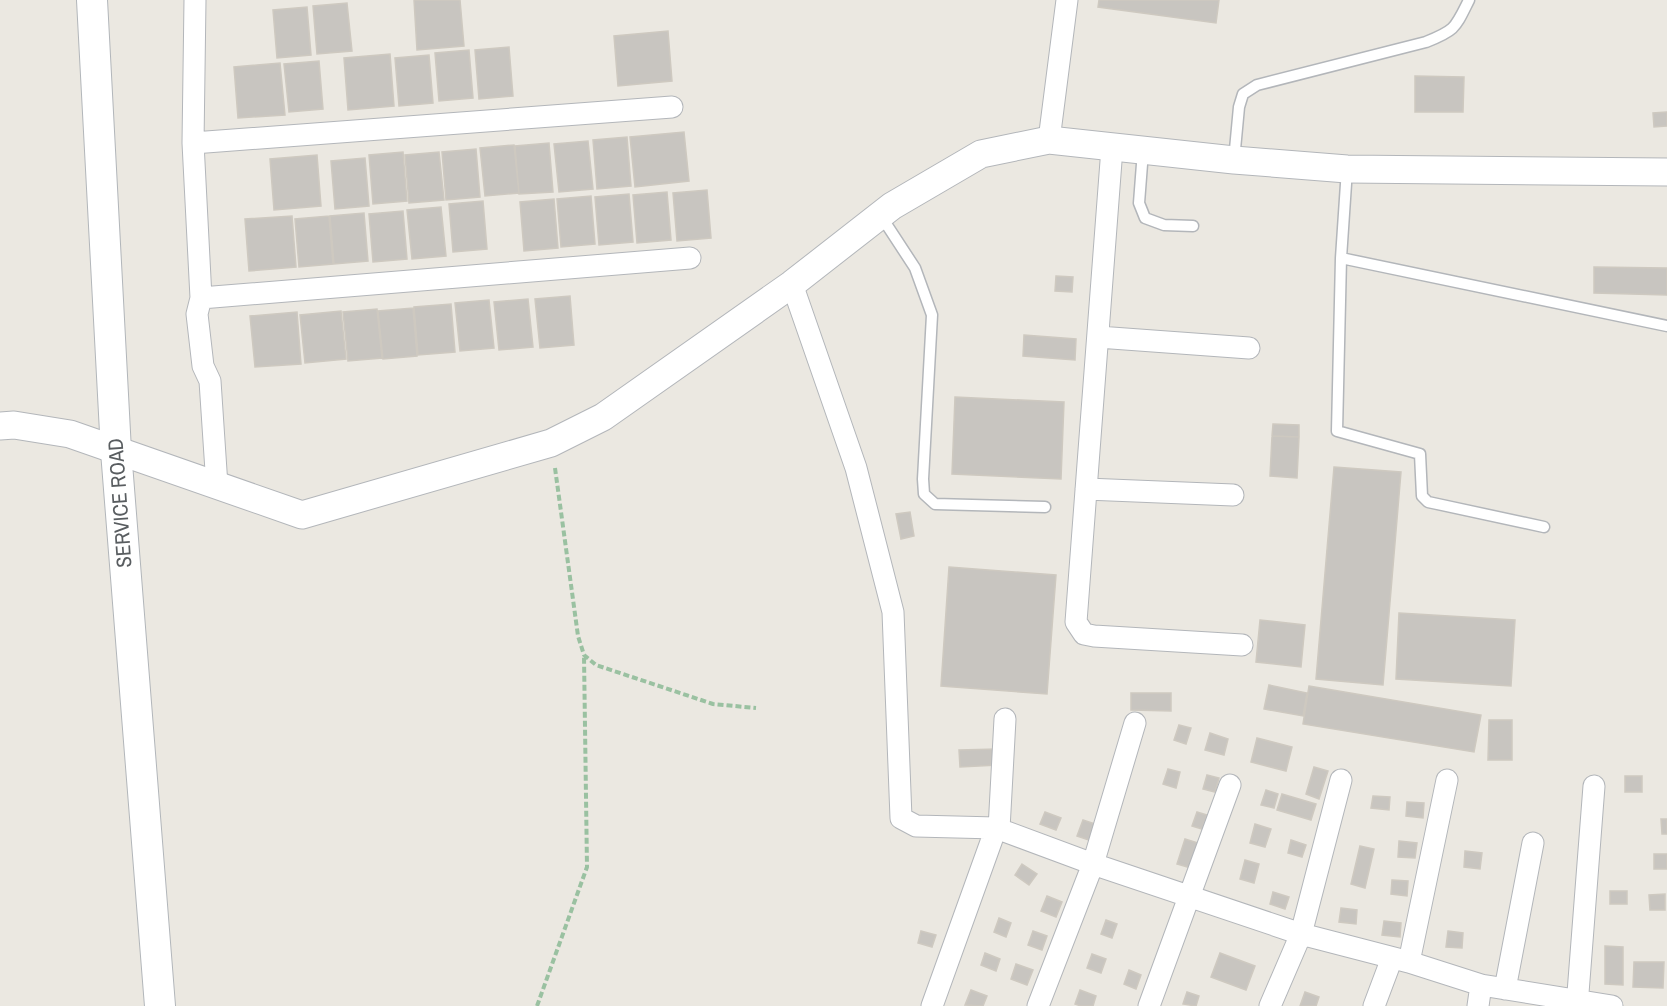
<svg xmlns="http://www.w3.org/2000/svg" width="1667" height="1006" viewBox="0 0 1667 1006" font-family="'Archivo Narrow',sans-serif">
<style>
.building{fill:#c8c5c0;stroke:#cec9c0;stroke-width:1.5}
.lines{fill:none;stroke-linecap:round;stroke-linejoin:round}
.service-casing{stroke:#b3b6ba;stroke-width:13}
.minor-casing{stroke:#b3b6ba;stroke-width:23}
.tertiary-casing{stroke:#b3b6ba;stroke-width:29}
.secondary-casing{stroke:#b2b6ba;stroke-width:32}
.path{stroke:#9ac1a1;stroke-width:4;stroke-dasharray:6 3;stroke-linecap:butt}
.service{stroke:#fff;stroke-width:10}
.minor{stroke:#fff;stroke-width:21}
.tertiary{stroke:#fff;stroke-width:27}
.secondary{stroke:#fff;stroke-width:30}
.labels{text-anchor:middle;stroke-width:6;stroke-linejoin:round;paint-order:stroke}
.street-label{font-size:21px;fill:#595d60;stroke:#fff}
</style>
<rect width="100%" height="100%" fill="#ebe8e1"/>
<path class="building" d="M 414,0 L 460,0 L 464,46 L 417,50 Z
M 1099,0 L 1219,0 L 1216,23 L 1098,7 Z
M 347,3 L 352,51 L 317,54 L 313,6 Z
M 307,7 L 311,55 L 277,58 L 273,10 Z
M 668,31 L 672,81 L 618,86 L 614,36 Z
M 509,47 L 513,96 L 479,99 L 475,50 Z
M 469,50 L 473,98 L 439,101 L 435,53 Z
M 390,54 L 394,106 L 348,110 L 344,58 Z
M 429,55 L 433,103 L 399,106 L 395,58 Z
M 319,61 L 323,109 L 289,112 L 284,64 Z
M 280,63 L 285,115 L 238,118 L 234,67 Z
M 1415,76 L 1464,77 L 1463,112 L 1415,112 Z
M 1667,112 L 1667,126 L 1654,127 L 1653,113 Z
M 684,132 L 689,181 L 635,187 L 630,137 Z
M 627,137 L 631,186 L 597,189 L 593,140 Z
M 588,141 L 593,189 L 559,192 L 554,144 Z
M 549,143 L 553,192 L 519,194 L 515,146 Z
M 514,145 L 519,193 L 485,196 L 480,148 Z
M 476,149 L 480,197 L 446,200 L 442,152 Z
M 403,152 L 407,201 L 373,204 L 369,155 Z
M 439,152 L 444,200 L 409,203 L 405,155 Z
M 317,155 L 321,206 L 274,210 L 270,159 Z
M 365,158 L 369,206 L 335,209 L 331,161 Z
M 707,190 L 711,238 L 677,241 L 673,193 Z
M 667,192 L 671,240 L 637,243 L 633,195 Z
M 629,194 L 633,242 L 599,245 L 595,197 Z
M 591,196 L 595,244 L 561,247 L 557,199 Z
M 554,199 L 558,248 L 524,251 L 520,202 Z
M 483,201 L 487,249 L 453,252 L 449,204 Z
M 441,207 L 446,256 L 412,259 L 407,210 Z
M 403,211 L 407,259 L 373,262 L 369,214 Z
M 364,213 L 368,261 L 334,264 L 330,216 Z
M 292,216 L 296,267 L 249,271 L 245,219 Z
M 329,216 L 333,264 L 299,267 L 295,219 Z
M 1594,267 L 1667,268 L 1667,295 L 1594,293 Z
M 1056,276 L 1073,277 L 1072,292 L 1055,291 Z
M 570,296 L 574,345 L 540,348 L 535,299 Z
M 528,299 L 533,347 L 499,350 L 494,302 Z
M 489,300 L 494,348 L 460,351 L 455,303 Z
M 451,304 L 455,352 L 418,355 L 414,307 Z
M 413,308 L 417,356 L 383,359 L 378,311 Z
M 377,309 L 382,358 L 348,361 L 343,312 Z
M 341,311 L 346,359 L 305,363 L 300,315 Z
M 297,312 L 301,364 L 255,367 L 250,316 Z
M 1024,335 L 1076,339 L 1075,360 L 1023,356 Z
M 955,397 L 1064,402 L 1061,479 L 952,474 Z
M 1273,424 L 1299,425 L 1299,437 L 1272,436 Z
M 1272,436 L 1299,437 L 1297,478 L 1270,476 Z
M 1334,467 L 1401,472 L 1383,685 L 1316,679 Z
M 910,512 L 914,536 L 901,539 L 896,514 Z
M 949,567 L 1056,575 L 1047,694 L 941,686 Z
M 1399,613 L 1515,620 L 1511,686 L 1396,679 Z
M 1260,620 L 1305,625 L 1301,667 L 1256,662 Z
M 1269,685 L 1307,693 L 1303,716 L 1264,709 Z
M 1309,686 L 1481,715 L 1474,752 L 1303,724 Z
M 1131,693 L 1171,693 L 1171,711 L 1131,710 Z
M 1489,720 L 1512,720 L 1512,760 L 1488,760 Z
M 1179,725 L 1191,728 L 1186,744 L 1174,740 Z
M 1210,733 L 1228,739 L 1224,755 L 1205,750 Z
M 1257,738 L 1292,747 L 1286,771 L 1251,762 Z
M 997,749 L 998,765 L 960,767 L 959,750 Z
M 1314,767 L 1328,771 L 1319,799 L 1306,794 Z
M 1168,769 L 1180,772 L 1176,788 L 1163,784 Z
M 1207,775 L 1219,778 L 1215,792 L 1203,789 Z
M 1625,776 L 1642,776 L 1642,792 L 1625,792 Z
M 1266,790 L 1278,794 L 1274,808 L 1261,805 Z
M 1282,794 L 1316,804 L 1311,820 L 1277,810 Z
M 1373,796 L 1390,797 L 1389,810 L 1371,808 Z
M 1407,802 L 1424,803 L 1423,818 L 1406,816 Z
M 1045,812 L 1061,818 L 1056,830 L 1040,824 Z
M 1197,812 L 1207,815 L 1202,829 L 1192,826 Z
M 1661,819 L 1667,819 L 1667,834 L 1662,834 Z
M 1083,820 L 1095,824 L 1089,840 L 1077,836 Z
M 1255,824 L 1271,829 L 1265,847 L 1250,843 Z
M 1185,839 L 1198,843 L 1191,868 L 1177,864 Z
M 1291,840 L 1306,845 L 1302,857 L 1288,853 Z
M 1399,841 L 1417,843 L 1415,858 L 1398,857 Z
M 1360,846 L 1374,849 L 1365,888 L 1351,884 Z
M 1465,851 L 1482,853 L 1480,869 L 1464,867 Z
M 1654,854 L 1667,854 L 1667,869 L 1654,869 Z
M 1245,860 L 1259,864 L 1254,883 L 1240,879 Z
M 1022,864 L 1037,874 L 1029,885 L 1015,875 Z
M 1392,880 L 1408,881 L 1407,896 L 1391,894 Z
M 1610,891 L 1627,891 L 1627,904 L 1610,904 Z
M 1273,892 L 1289,897 L 1285,909 L 1270,904 Z
M 1665,894 L 1665,910 L 1650,910 L 1649,895 Z
M 1047,896 L 1062,902 L 1056,917 L 1041,911 Z
M 1341,908 L 1357,910 L 1356,924 L 1339,922 Z
M 999,918 L 1011,923 L 1006,937 L 994,932 Z
M 1106,920 L 1117,924 L 1112,938 L 1101,934 Z
M 1384,921 L 1401,923 L 1400,937 L 1382,935 Z
M 921,931 L 936,935 L 932,947 L 918,943 Z
M 1033,931 L 1047,936 L 1042,950 L 1028,945 Z
M 1448,931 L 1463,933 L 1462,948 L 1446,947 Z
M 1605,946 L 1623,947 L 1623,985 L 1605,984 Z
M 985,953 L 1000,959 L 996,971 L 981,965 Z
M 1220,953 L 1255,966 L 1246,990 L 1211,977 Z
M 1092,954 L 1106,959 L 1101,973 L 1087,968 Z
M 1634,962 L 1664,962 L 1663,988 L 1633,987 Z
M 1016,964 L 1033,970 L 1027,985 L 1011,979 Z
M 1129,970 L 1141,975 L 1136,989 L 1124,984 Z
M 971,990 L 987,996 L 983,1006 L 965,1005 Z
M 1080,990 L 1096,996 L 1093,1006 L 1081,1006 L 1075,1004 Z
M 1187,992 L 1199,996 L 1196,1006 L 1183,1004 Z
M 1305,992 L 1319,997 L 1316,1006 L 1300,1006 Z"/>
<g class="lines">
<g class="service-casing">
<path id="service" d="M 1143,151 L 1139,203 L 1145,218 L 1164,225 L 1193,226
M 1234,160 L 1239,107 L 1243,94 L 1257,85 L 1426,42 C 1456,30 1455,28 1469,0
M 1347,169 L 1341,258 L 1667,326
M 881,216 L 915,268 L 932,315 L 923,479 L 924,494 L 935,504 L 1045,507
M 1341,258 L 1337,431 L 1420,454 L 1422,496 L 1428,502 L 1544,527"/>
</g>
<g class="minor-casing">
<path id="minor" d="M 195,0 L 193,143 L 201,298 L 197,314 L 203,366 L 210,381 L 217,486
M 1049,140 L 1067,0
M 193,143 L 672,107
M 1112,148 L 1076,622 L 1084,634 L 1094,636 L 1242,645
M 792,284 L 856,468 L 893,612 L 901,818 L 916,826 L 996,828 L 1093,864 L 1301,934 L 1409,962 L 1481,985 L 1612,1006
M 201,298 L 690,258
M 1098,337 L 1249,348
M 1086,489 L 1233,495
M 999,829 L 1005,719
M 1409,962 L 1447,780
M 1505,989 L 1533,843
M 932,1006 L 996,828
M 1038,1006 L 1093,864 L 1135,723
M 1149,1006 L 1230,785
M 1270,1006 L 1301,934 L 1341,780
M 1374,1006 L 1392,958
M 1478,1006 L 1481,985
M 1577,1006 L 1594,786"/>
</g>
<g class="tertiary-casing">
<path id="tertiary" d="M 0,426 L 14,425 L 70,434 L 302,515 L 551,443 L 603,417 L 792,284 L 892,206 L 981,154 L 1049,140 L 1234,160 L 1347,169 L 1667,172"/>
</g>
<g class="secondary-casing">
<path id="secondary" d="M 92,0 L 116,451 L 160,1006"/>
</g>
<path class="path" d="M 555,468 L 578,636 L 584,655 L 596,665 L 713,704 L 756,708
M 537,1006 L 587,867 L 584,656"/>
<use href="#service" class="service"/>
<use href="#minor" class="minor"/>
<use href="#tertiary" class="tertiary"/>
<use href="#secondary" class="secondary"/>
</g>
<g class="labels">
<g class="street-label">
<text transform="translate(120 503) rotate(-94)" y="7">SERVICE ROAD</text>
</g>
</g>
</svg>
